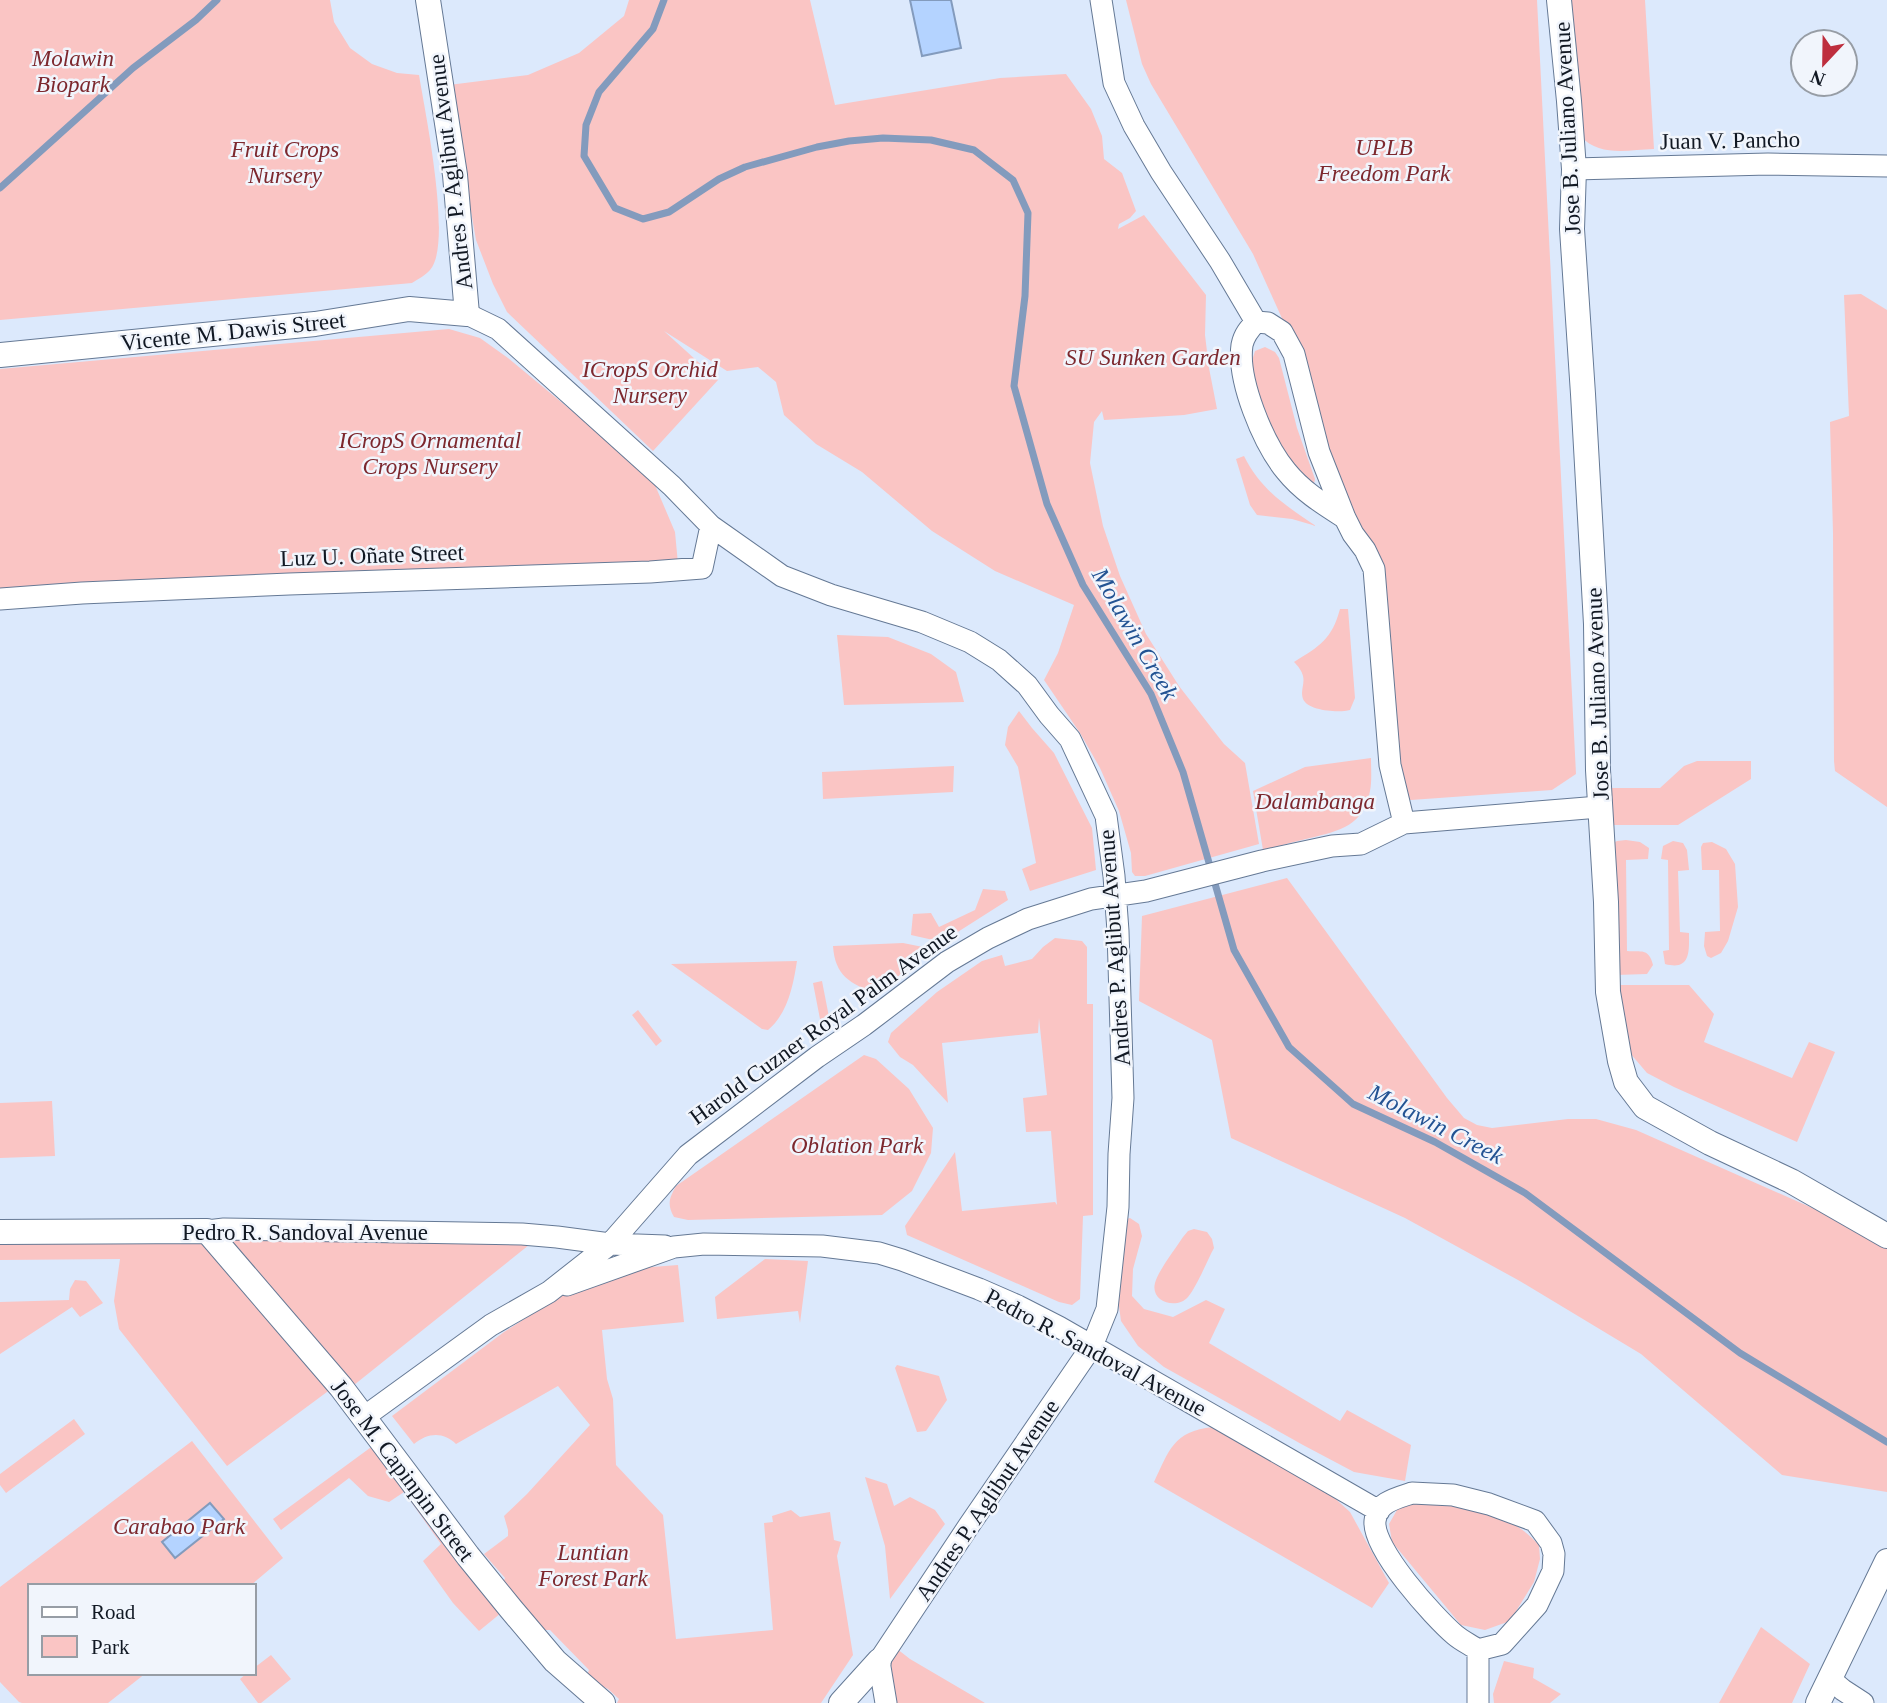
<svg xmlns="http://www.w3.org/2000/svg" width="1887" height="1703" viewBox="0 0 1887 1703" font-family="Georgia,serif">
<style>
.green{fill:#fac5c4}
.water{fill:#b4d3ff;stroke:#839bbd;stroke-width:2}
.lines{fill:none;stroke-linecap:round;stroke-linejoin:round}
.stream{stroke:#839bbd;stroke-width:7}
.minor-casing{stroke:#657995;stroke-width:23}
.tertiary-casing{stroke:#657995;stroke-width:26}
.minor{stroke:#fff;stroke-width:21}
.tertiary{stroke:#fff;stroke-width:24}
.labels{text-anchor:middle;stroke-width:5;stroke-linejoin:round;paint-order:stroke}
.park-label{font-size:23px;font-style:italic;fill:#7d282e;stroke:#f1f5fc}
.street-label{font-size:23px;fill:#111823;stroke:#f1f5fc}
.water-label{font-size:24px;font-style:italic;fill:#235393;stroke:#f1f5fc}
</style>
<rect width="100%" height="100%" fill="#dce9fc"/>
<path class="green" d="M 0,0 L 330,0 L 334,22 L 350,48 L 372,64 L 397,73 L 419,75 C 425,111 453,245 430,270 C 426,275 418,279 412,283 L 0,320 Z
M 629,0 L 810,0 L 835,105 L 1000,78 L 1066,74 L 1091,109 L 1102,136 L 1104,159 L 1122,173 L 1136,211 L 1130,218 L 1119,224 L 1118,229 L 1144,215 L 1206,295 L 1205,335 L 1209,368 L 1217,409 L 1184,415 L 1104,420 L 1102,411 L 1094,422 L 1090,463 L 1103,526 L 1120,576 L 1146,634 L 1179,686 L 1224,744 L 1245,763 L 1259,844 L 1145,876 L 1135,876 L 1132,872 L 1131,853 L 1119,811 L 1100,768 L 1080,733 L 1044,680 L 1058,653 L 1074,605 L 995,571 L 932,531 L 862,472 L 816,444 L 784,415 L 776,382 L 758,367 L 727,371 L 664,331 L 718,380 L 653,451 L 507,312 L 493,284 L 476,240 L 449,85 L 528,75 L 579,53 L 624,16 Z
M 1126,0 L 1537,0 L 1576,774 L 1552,790 L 1411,800 L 1404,798 L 1377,563 L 1337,499 L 1294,345 L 1253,254 L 1151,84 L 1142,64 Z
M 1568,0 L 1645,0 L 1654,149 C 1627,150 1600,157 1580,136 Z
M 1861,294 L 1887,310 L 1887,807 L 1835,771 L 1834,761 L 1833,533 L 1830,422 L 1849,416 L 1844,295 Z
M 449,329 L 480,338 L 508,358 L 589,425 L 655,485 L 675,532 L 678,564 L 0,596 L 0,369 Z
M 1265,347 L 1275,352 L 1279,358 L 1297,428 L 1315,479 L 1314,484 L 1287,460 L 1262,406 L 1251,364 L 1255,351 Z
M 1244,456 C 1260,489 1286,506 1316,526 L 1292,519 L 1257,515 L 1250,505 L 1236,459 Z
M 1340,609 L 1348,609 L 1355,698 L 1350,710 C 1339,713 1308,711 1303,699 C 1300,691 1305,684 1303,676 C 1302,671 1298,666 1294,662 C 1320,646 1332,639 1340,609 Z
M 837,635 L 888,637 L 931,654 L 956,672 L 964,702 L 844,705 Z
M 1019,711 L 1032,728 L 1054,753 L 1092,828 L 1096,870 L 1030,891 L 1022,869 L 1036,863 L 1018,767 L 1005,745 L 1008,727 Z
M 1371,758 C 1371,769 1372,781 1370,791 C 1364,825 1340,831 1310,838 C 1294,842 1279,846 1263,850 L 1253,791 L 1305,767 Z
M 1697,761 L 1751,761 L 1751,779 L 1678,825 L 1605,825 L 1607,788 L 1660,788 L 1684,766 Z
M 954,766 L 953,792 L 823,799 L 822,772 Z
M 1626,840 L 1640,842 L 1649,848 L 1648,859 L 1626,860 L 1627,951 C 1641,952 1649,948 1653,965 L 1647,974 L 1616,975 L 1611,844 L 1617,841 Z
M 1673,841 L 1683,843 L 1687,850 L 1689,870 L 1678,871 L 1680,932 L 1689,933 C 1689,951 1691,971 1665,964 L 1663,951 L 1669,950 L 1668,860 L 1661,859 L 1663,846 Z
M 1712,842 L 1726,849 L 1735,864 L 1738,907 L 1728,941 L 1721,953 L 1711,958 L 1707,956 L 1704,946 L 1705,932 L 1720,931 L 1719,870 L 1702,870 L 1701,847 L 1703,843 Z
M 1287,878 L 1447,1098 L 1464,1118 L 1477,1125 L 1492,1128 L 1568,1119 L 1596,1119 L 1636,1130 L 1844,1222 L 1887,1248 L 1887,1492 L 1782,1475 L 1641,1354 L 1518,1280 L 1405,1218 L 1231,1138 L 1212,1040 L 1139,1001 L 1142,916 Z
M 983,889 L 1005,891 L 1008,900 L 942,942 L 911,935 L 913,914 L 931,913 L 939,927 L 975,910 Z
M 1055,938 L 1082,941 L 1087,947 L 1087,1004 L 1093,1004 L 1093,1215 L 1083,1216 L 1080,1299 L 1072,1305 L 1059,1302 L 907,1235 L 905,1226 L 955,1152 L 962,1211 L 1055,1202 L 1057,1205 L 1051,1131 L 1026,1132 L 1023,1098 L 1047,1095 L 1039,1018 L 1038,1033 L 942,1043 L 948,1103 L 913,1065 L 900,1057 L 888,1042 L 891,1033 L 937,992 L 982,961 L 1002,955 L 1005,966 L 1032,959 L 1043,947 Z
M 903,943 L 933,949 L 876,994 C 850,983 835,976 833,946 Z
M 797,961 C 793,986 788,1013 768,1030 L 762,1029 L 671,964 Z
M 822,981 L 829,1017 L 820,1019 L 813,983 Z
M 1618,985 L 1689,985 L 1714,1014 L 1704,1042 L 1792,1078 L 1809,1042 L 1835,1052 L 1797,1142 L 1674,1087 L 1647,1073 L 1630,1053 Z
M 638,1010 L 662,1041 L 656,1046 L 632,1015 Z
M 864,1055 L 876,1059 L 909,1089 L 933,1128 L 931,1153 L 912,1191 L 882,1215 L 688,1220 L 674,1217 C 667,1204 669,1199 676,1186 Z
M 52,1101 L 55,1156 L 0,1158 L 0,1103 Z
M 1130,1218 L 1139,1224 L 1142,1236 L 1133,1269 L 1132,1296 L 1144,1309 L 1173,1317 L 1206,1300 L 1225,1309 L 1209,1343 L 1340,1421 L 1347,1410 L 1411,1445 L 1405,1481 L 1354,1472 L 1303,1445 L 1164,1367 L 1138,1346 L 1121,1321 L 1118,1299 L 1124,1220 Z
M 1194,1229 L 1207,1232 L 1212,1239 L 1214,1248 C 1207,1261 1197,1286 1188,1297 C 1177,1310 1150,1302 1155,1283 C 1158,1271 1176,1248 1183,1237 L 1188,1231 Z
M 0,1237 L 539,1237 L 354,1385 L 331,1389 L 227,1466 L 119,1329 L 114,1301 L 120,1259 L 0,1260 Z
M 765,1259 L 808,1261 L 800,1323 L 798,1311 L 717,1319 L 715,1297 Z
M 678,1265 L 684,1322 L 602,1330 L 607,1379 L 613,1399 L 616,1465 L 663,1515 L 676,1639 L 773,1630 L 764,1523 L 773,1522 L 772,1516 L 791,1510 L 800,1517 L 830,1512 L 834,1540 L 841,1542 L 837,1556 L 853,1655 L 821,1703 L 617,1703 L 619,1699 L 608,1689 L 586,1678 L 589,1670 L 550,1630 L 537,1630 L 503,1583 L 505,1578 L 484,1554 L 508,1536 L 508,1530 L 504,1516 L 527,1494 L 590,1425 L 558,1386 L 456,1444 C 443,1431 427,1433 414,1444 L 392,1416 L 504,1332 L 557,1298 L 578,1288 L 639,1268 Z
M 75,1280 L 86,1281 L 103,1303 L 80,1317 L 72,1307 L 0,1354 L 0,1302 L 69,1300 L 70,1289 Z
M 897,1365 L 939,1376 L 947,1400 L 926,1431 L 917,1432 L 895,1368 Z
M 74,1419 L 85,1434 L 6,1493 L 0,1485 L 0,1474 Z
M 1213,1427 L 1329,1493 L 1350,1512 L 1389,1583 L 1372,1608 L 1154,1482 C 1169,1451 1173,1431 1213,1427 Z
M 192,1441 L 283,1558 L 250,1586 L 30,1586 L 30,1673 L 146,1673 L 108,1703 L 22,1703 L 19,1702 L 0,1682 L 0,1587 Z
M 374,1445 L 501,1613 L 479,1631 L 453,1603 L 423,1561 L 441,1544 L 404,1492 L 389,1502 L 368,1496 L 349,1478 L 281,1530 L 273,1519 Z
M 865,1477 L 887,1484 L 894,1506 L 910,1497 L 935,1510 L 945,1524 L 890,1599 L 885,1546 Z
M 1419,1500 C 1453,1504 1489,1507 1518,1527 C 1526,1532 1533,1539 1539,1545 L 1540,1559 L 1534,1582 L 1510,1621 L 1485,1630 L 1461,1625 L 1392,1542 L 1389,1524 L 1401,1503 Z
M 1761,1627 L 1810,1664 L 1792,1703 L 1719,1703 Z
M 892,1645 L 910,1659 L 985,1703 L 896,1703 L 889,1649 Z
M 271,1655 L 291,1679 L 261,1703 L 258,1703 L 240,1679 L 247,1673 L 254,1673 L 254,1668 Z
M 1504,1661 L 1534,1668 L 1533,1678 L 1561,1694 L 1550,1703 L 1494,1703 L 1493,1694 Z"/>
<path class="water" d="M 910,0 L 951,0 L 961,48 L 922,56 Z
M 210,1503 L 224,1519 L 175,1558 L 162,1542 Z"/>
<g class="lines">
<path class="stream" d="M 664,0 L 653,29 L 599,92 L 586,125 L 584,156 L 615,208 L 643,219 L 669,212 L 719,179 L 745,167 L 817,147 L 849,141 L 883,138 L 931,140 L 974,150 L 1013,180 L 1028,213 L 1025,296 L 1014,386 L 1047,504 L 1083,585 L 1151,694 L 1183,772 L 1234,950 L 1289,1047 L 1353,1104 L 1435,1142 L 1525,1193 L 1740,1353 L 1887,1442
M 0,188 L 133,68 L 196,20 L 217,0"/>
<g class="minor-casing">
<path id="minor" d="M 1101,0 L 1114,83 L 1134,126 L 1161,172 L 1220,261 L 1256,322
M 1574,169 L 1768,164 L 1887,166
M 467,314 L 498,329 L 672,486 L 711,526 L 782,576 L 831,595 L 922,622 L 970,642 L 999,660 L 1027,685 L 1049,715 L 1070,739 L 1106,816 L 1114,876 L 1118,931 L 1123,1098 L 1119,1154 L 1118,1207 L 1107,1309 L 1092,1346 L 968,1527 L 879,1661 L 886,1703
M 1345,518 C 1323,504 1302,491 1286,471 C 1263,443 1237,380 1242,345 C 1244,335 1249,329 1256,322 L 1268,323 L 1282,332 L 1294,354 L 1319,452 L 1345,518 L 1353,534 L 1365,550 L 1374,569 L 1390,765 L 1404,823
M 0,599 L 82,593 L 289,584 L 650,572 L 702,568 L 711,526
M 207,1231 L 224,1229 L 522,1234 L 557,1237 L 610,1244 L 665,1246
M 567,1285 L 674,1247 L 704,1244 L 822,1246 L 879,1253 L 902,1260 L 979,1289 L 1018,1306 L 1059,1327 L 1379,1511
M 364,1417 L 491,1325 L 549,1292 L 610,1244 L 688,1155 L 817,1057 L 864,1025 L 947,962 L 988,938 L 1028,919 L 1091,899 L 1146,891 L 1262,861 L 1332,846 L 1361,844 L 1404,823 L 1599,807
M 1412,1493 L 1453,1495 L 1489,1504 L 1535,1521 L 1551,1543 L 1554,1554 L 1553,1571 L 1537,1605 L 1502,1644 L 1478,1650 C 1471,1645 1462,1641 1455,1635 C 1434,1617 1372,1549 1375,1521 C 1377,1502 1397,1498 1412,1493 Z
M 1830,1679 L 1843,1690 L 1863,1703
M 1478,1703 L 1478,1650"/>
</g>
<g class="tertiary-casing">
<path id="tertiary" d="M 1559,0 L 1569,101 L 1574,169 L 1572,229 L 1583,394 L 1596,624 L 1598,770 L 1606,902 L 1608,992 L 1620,1061 L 1626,1082 L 1645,1107 L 1710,1143 L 1791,1181 L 1887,1236
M 0,355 L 315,324 L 409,309 L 467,314 L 455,175 L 428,0
M 0,1232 L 207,1231 L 341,1387 L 468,1556 L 511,1609 L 555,1661 L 603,1703
M 841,1703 L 879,1661
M 1818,1703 L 1887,1561"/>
</g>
<use href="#minor" class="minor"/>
<use href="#tertiary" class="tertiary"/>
</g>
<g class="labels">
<g class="park-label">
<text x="73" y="66">Molawin<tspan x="73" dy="26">Biopark</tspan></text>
<text x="1384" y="155">UPLB<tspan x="1384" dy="26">Freedom Park</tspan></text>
<text x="285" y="157">Fruit Crops<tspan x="285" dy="26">Nursery</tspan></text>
<text x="1153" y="365">SU Sunken Garden</text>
<text x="650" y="377">ICropS Orchid<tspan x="650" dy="26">Nursery</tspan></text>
<text x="430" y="448">ICropS Ornamental<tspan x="430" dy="26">Crops Nursery</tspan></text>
<text x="1315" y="809">Dalambanga</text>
<text x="857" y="1153">Oblation Park</text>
<text x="179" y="1534">Carabao Park</text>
<text x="593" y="1560">Luntian<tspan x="593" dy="26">Forest Park</tspan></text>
</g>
<g class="street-label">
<text transform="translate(1567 128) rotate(-93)" y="8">Jose B. Juliano Avenue</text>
<text transform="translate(1730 140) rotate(-1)" y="8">Juan V. Pancho</text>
<text transform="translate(450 172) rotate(-97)" y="8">Andres P. Aglibut Avenue</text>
<text transform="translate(233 331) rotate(-6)" y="8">Vicente M. Dawis Street</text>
<text transform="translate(372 555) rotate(-2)" y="8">Luz U. Oñate Street</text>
<text transform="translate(1597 694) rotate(-92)" y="8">Jose B. Juliano Avenue</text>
<text transform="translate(1114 948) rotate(-94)" y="8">Andres P. Aglibut Avenue</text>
<text transform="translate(823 1024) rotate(-36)" y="8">Harold Cuzner Royal Palm Avenue</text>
<text x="305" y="1240">Pedro R. Sandoval Avenue</text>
<text transform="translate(1096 1352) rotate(28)" y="8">Pedro R. Sandoval Avenue</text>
<text transform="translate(403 1470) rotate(53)" y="8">Jose M. Capinpin Street</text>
<text transform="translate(987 1500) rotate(-56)" y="8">Andres P. Aglibut Avenue</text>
</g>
<g class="water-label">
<text transform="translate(1135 634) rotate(60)" y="8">Molawin Creek</text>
<text transform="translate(1436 1124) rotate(27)" y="8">Molawin Creek</text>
</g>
</g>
<rect x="28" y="1584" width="228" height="91" fill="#f1f5fc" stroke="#979da5" stroke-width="2"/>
<rect x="42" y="1607" width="35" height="10" fill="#ffffff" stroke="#979da5" stroke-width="2"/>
<text x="91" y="1619" font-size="21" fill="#111823">Road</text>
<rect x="42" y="1636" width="35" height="21" fill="#fac5c4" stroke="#979da5" stroke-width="2"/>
<text x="91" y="1654" font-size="21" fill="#111823">Park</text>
<g transform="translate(1824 63) rotate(202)"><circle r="33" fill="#f1f5fc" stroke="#979da5" stroke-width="2"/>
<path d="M0-5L12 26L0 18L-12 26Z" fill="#be2e3e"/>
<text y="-10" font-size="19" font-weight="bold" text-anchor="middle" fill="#111823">N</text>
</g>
</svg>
